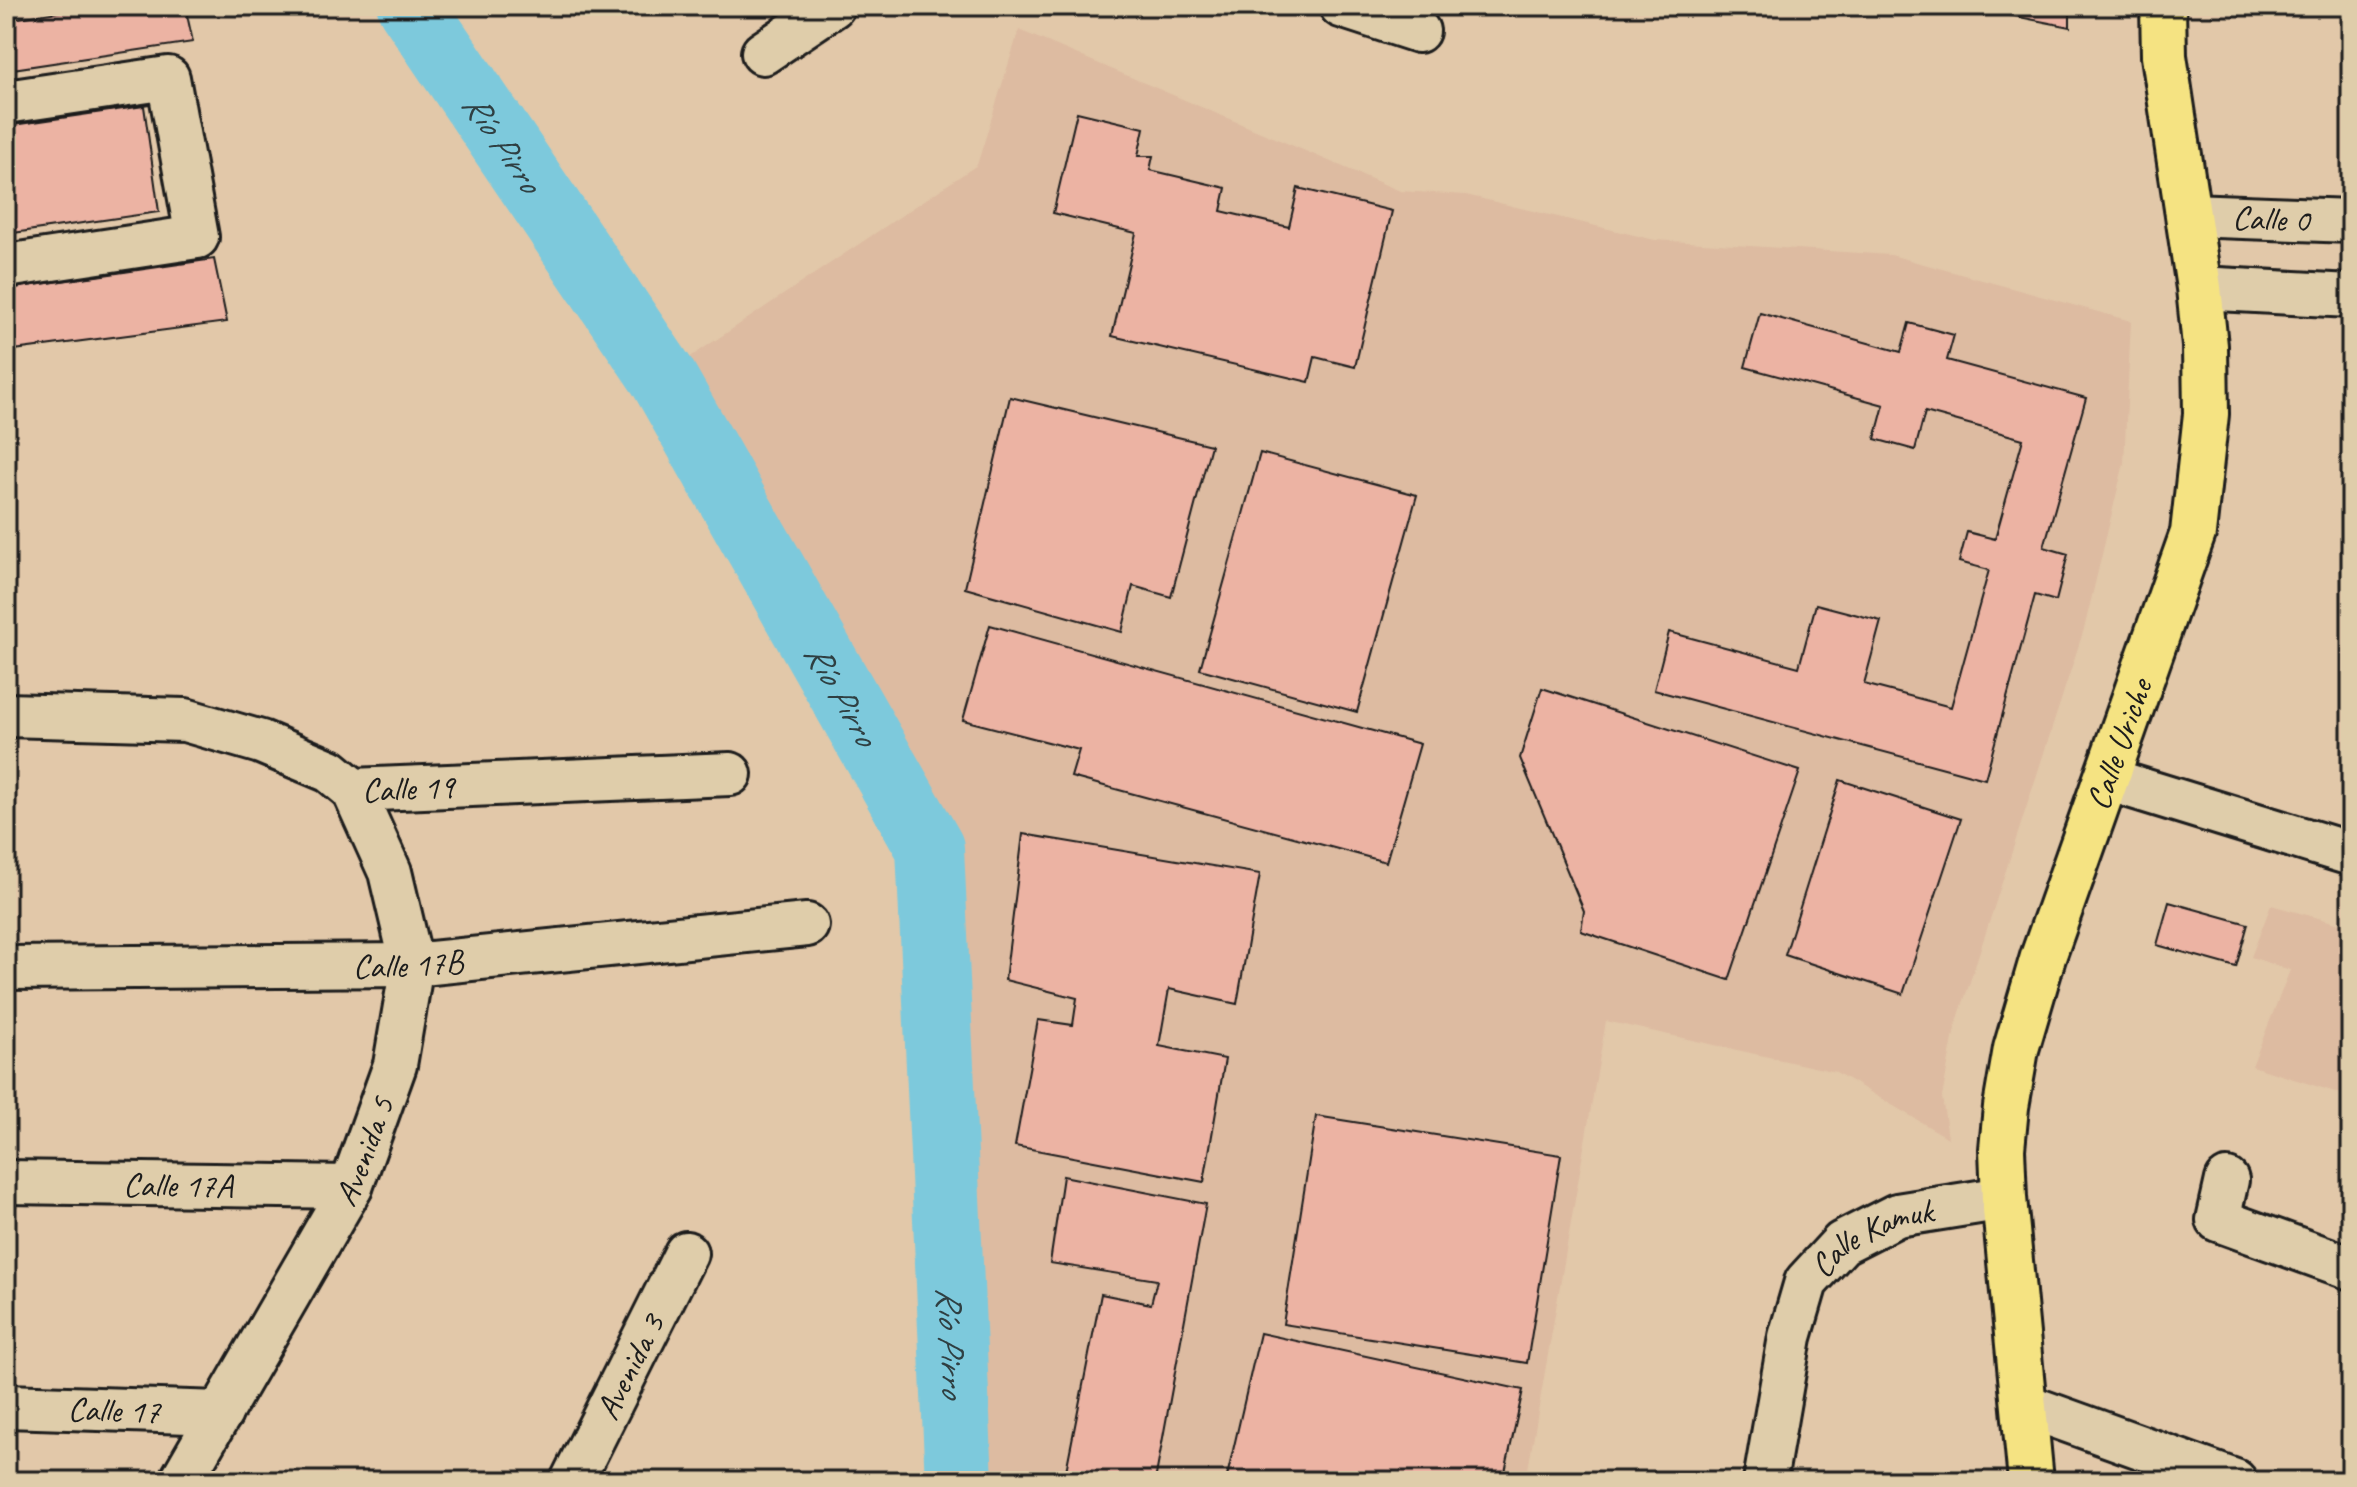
<svg xmlns="http://www.w3.org/2000/svg" width="2357" height="1487" viewBox="0 0 2357 1487" font-family="Caveat,sans-serif">
<style>
.built{fill:#ddbba1}
.lines{fill:none;stroke-linecap:round;stroke-linejoin:round}
.river{stroke:#7dc9dc;stroke-width:68}
.building{fill:#ecb3a3;stroke:#1c1c1c;stroke-width:2}
.minor-casing{stroke:#1c1c1c;stroke-width:48}
.major-casing{stroke:#1c1c1c;stroke-width:50}
.minor{stroke:#dfcdaa;stroke-width:42}
.major{stroke:#f5e382;stroke-width:44}
.labels{text-anchor:middle;stroke-width:6;stroke-linejoin:round;paint-order:stroke}
.street-label{font-size:34px;fill:#1c1c1c;stroke:#dfcdaa}
.water-label{font-size:36px;font-style:italic;fill:#2f3f42;stroke:#dfcdaa}
</style>
<rect width="100%" height="100%" fill="#e2c8a9"/>
<filter id="ink" filterUnits="userSpaceOnUse"><feTurbulence type="fractalNoise" baseFrequency=".0125" numOctaves="2"/><feDisplacementMap in="SourceGraphic" scale="16" xChannelSelector="R" yChannelSelector="G"/><feConvolveMatrix kernelMatrix="1 2 1 2 8 2 1 2 1" color-interpolation-filters="sRGB"/></filter>
<g filter="url(#ink)">
<path class="built" d="M 1019,30 L 1400,191 L 1466,195 L 1655,240 L 1891,255 L 2131,321 L 2124,463 L 2084,629 L 1955,1028 L 1942,1097 L 1948,1138 L 1836,1072 L 1606,1021 L 1526,1481 L 959,1481 L 930,848 L 662,376 L 977,165 Z
M 2271,905 L 2351,927 L 2351,1097 L 2252,1066 L 2290,970 L 2251,957 Z"/>
<g class="lines">
<path class="river" id="s1" d="M 411,6 L 662,376 L 930,848 L 959,1481"/>
</g>
<path class="building" d="M 96,6 L 185,6 L 193,42 L 6,70 L 6,20 Z
M 1964,6 L 2070,6 L 2070,27 Z
M 144,106 L 159,212 L 6,234 L 6,126 Z
M 1077,112 L 1144,128 L 1138,156 L 1153,156 L 1150,170 L 1226,188 L 1221,211 L 1289,227 L 1298,188 L 1392,211 L 1355,367 L 1315,357 L 1309,382 L 1112,336 L 1136,233 L 1053,213 Z
M 214,259 L 227,322 L 6,351 L 6,289 Z
M 1760,313 L 1901,352 L 1909,323 L 1954,335 L 1947,360 L 2086,398 L 2044,547 L 2068,554 L 2056,601 L 2035,595 L 1985,779 L 1654,690 L 1669,632 L 1799,667 L 1816,604 L 1881,621 L 1864,684 L 1951,707 L 1989,570 L 1959,562 L 1967,532 L 1995,539 L 2023,439 L 1925,412 L 1915,450 L 1875,439 L 1884,405 L 1745,367 Z
M 1010,397 L 1211,445 L 1171,597 L 1133,586 L 1122,632 L 965,588 Z
M 1260,453 L 1417,495 L 1357,712 L 1200,669 Z
M 990,625 L 1420,744 L 1386,862 L 1071,777 L 1079,750 L 963,720 Z
M 1542,688 L 1800,771 L 1729,980 L 1581,931 L 1584,911 L 1520,758 Z
M 1840,780 L 1961,819 L 1903,994 L 1785,955 Z
M 1023,834 L 1260,874 L 1237,1004 L 1169,989 L 1159,1046 L 1225,1059 L 1204,1182 L 1015,1146 L 1038,1020 L 1073,1025 L 1077,998 L 1005,980 Z
M 2169,902 L 2248,924 L 2236,967 L 2157,945 Z
M 1316,1116 L 1561,1155 L 1527,1363 L 1283,1324 Z
M 1063,1176 L 1206,1204 L 1155,1481 L 1086,1481 L 1065,1476 L 1101,1294 L 1151,1304 L 1157,1280 L 1050,1263 Z
M 1260,1333 L 1523,1390 L 1503,1481 L 1226,1481 Z"/>
<g class="lines">
<g class="minor-casing">
<g id="minor">
<path d="M 1341,6 L 1418,31"/>
<path d="M 763,53 L 833,6"/>
<path d="M 6,102 L 168,78 L 197,237 L 6,266"/>
<path id="s2" d="M 2189,215 L 2351,221"/>
<path d="M 2199,288 L 2351,296"/>
<path id="s3" d="M 6,715 L 185,720 L 261,742 L 330,771 L 353,790 L 730,774"/>
<path d="M 2107,779 L 2351,854"/>
<path id="s4" d="M 6,968 L 412,965 L 807,925"/>
<path d="M 2227,1180 L 2218,1220 L 2351,1268"/>
<path id="s5" d="M 6,1182 L 351,1187"/>
<path d="M 2024,1405 L 2235,1481"/>
<path id="s6" d="M 6,1406 L 221,1413"/>
<path id="s7" d="M 181,1481 L 351,1187 L 395,1065 L 412,965 L 390,872 L 353,790"/>
<path id="s8" d="M 572,1481 L 686,1253"/>
<path id="s9" d="M 1765,1481 L 1790,1337 L 1806,1282 L 1842,1243 L 1897,1215 L 2004,1198"/>
</g>
</g>
<g class="major-casing">
<g id="major">
<path id="s10" d="M 2031,1481 L 2004,1198 L 2002,1149 L 2006,1107 L 2016,1049 L 2043,957 L 2193,533 L 2206,414 L 2205,346 L 2199,288 L 2164,56 L 2163,6"/>
</g>
</g>
<use href="#minor" class="minor"/>
<use href="#major" class="major"/>
</g>
</g>
<g class="labels">
<g class="street-label">
<text dy="12" stroke="none"><textPath href="#s2" startOffset="82">Calle 0</textPath></text>
<text dy="12" stroke="none"><textPath href="#s10" startOffset="756">Calle Uriche</textPath></text>
<text dy="12" stroke="none"><textPath href="#s3" startOffset="418">Calle 19</textPath></text>
<text dy="12" stroke="none"><textPath href="#s4" startOffset="402">Calle 17B</textPath></text>
<text dy="12" stroke="none"><textPath href="#s7" startOffset="378">Avenida 5</textPath></text>
<text dy="12" stroke="none"><textPath href="#s5" startOffset="172">Calle 17A</textPath></text>
<text dy="12" stroke="none"><textPath href="#s9" startOffset="286">Calle Kamuk</textPath></text>
<text dy="12" stroke="none"><textPath href="#s8" startOffset="128">Avenida 3</textPath></text>
<text dy="12" stroke="none"><textPath href="#s6" startOffset="108">Calle 17</textPath></text>
</g>
<g class="water-label">
<text dy="13" stroke="none"><textPath href="#s1" startOffset="164">Río Pirro</textPath></text>
<text dy="13" stroke="none"><textPath href="#s1" startOffset="812">Río Pirro</textPath></text>
<text dy="13" stroke="none"><textPath href="#s1" startOffset="1484">Río Pirro</textPath></text>
</g>
</g>
<rect width="2357" height="1487" fill="none" stroke="#dfcdaa" stroke-width="32"/>
<rect x="16" y="16" width="2325" height="1455" fill="none" stroke="#1c1c1c" stroke-width="3" filter="url(#ink)"/>
</svg>
